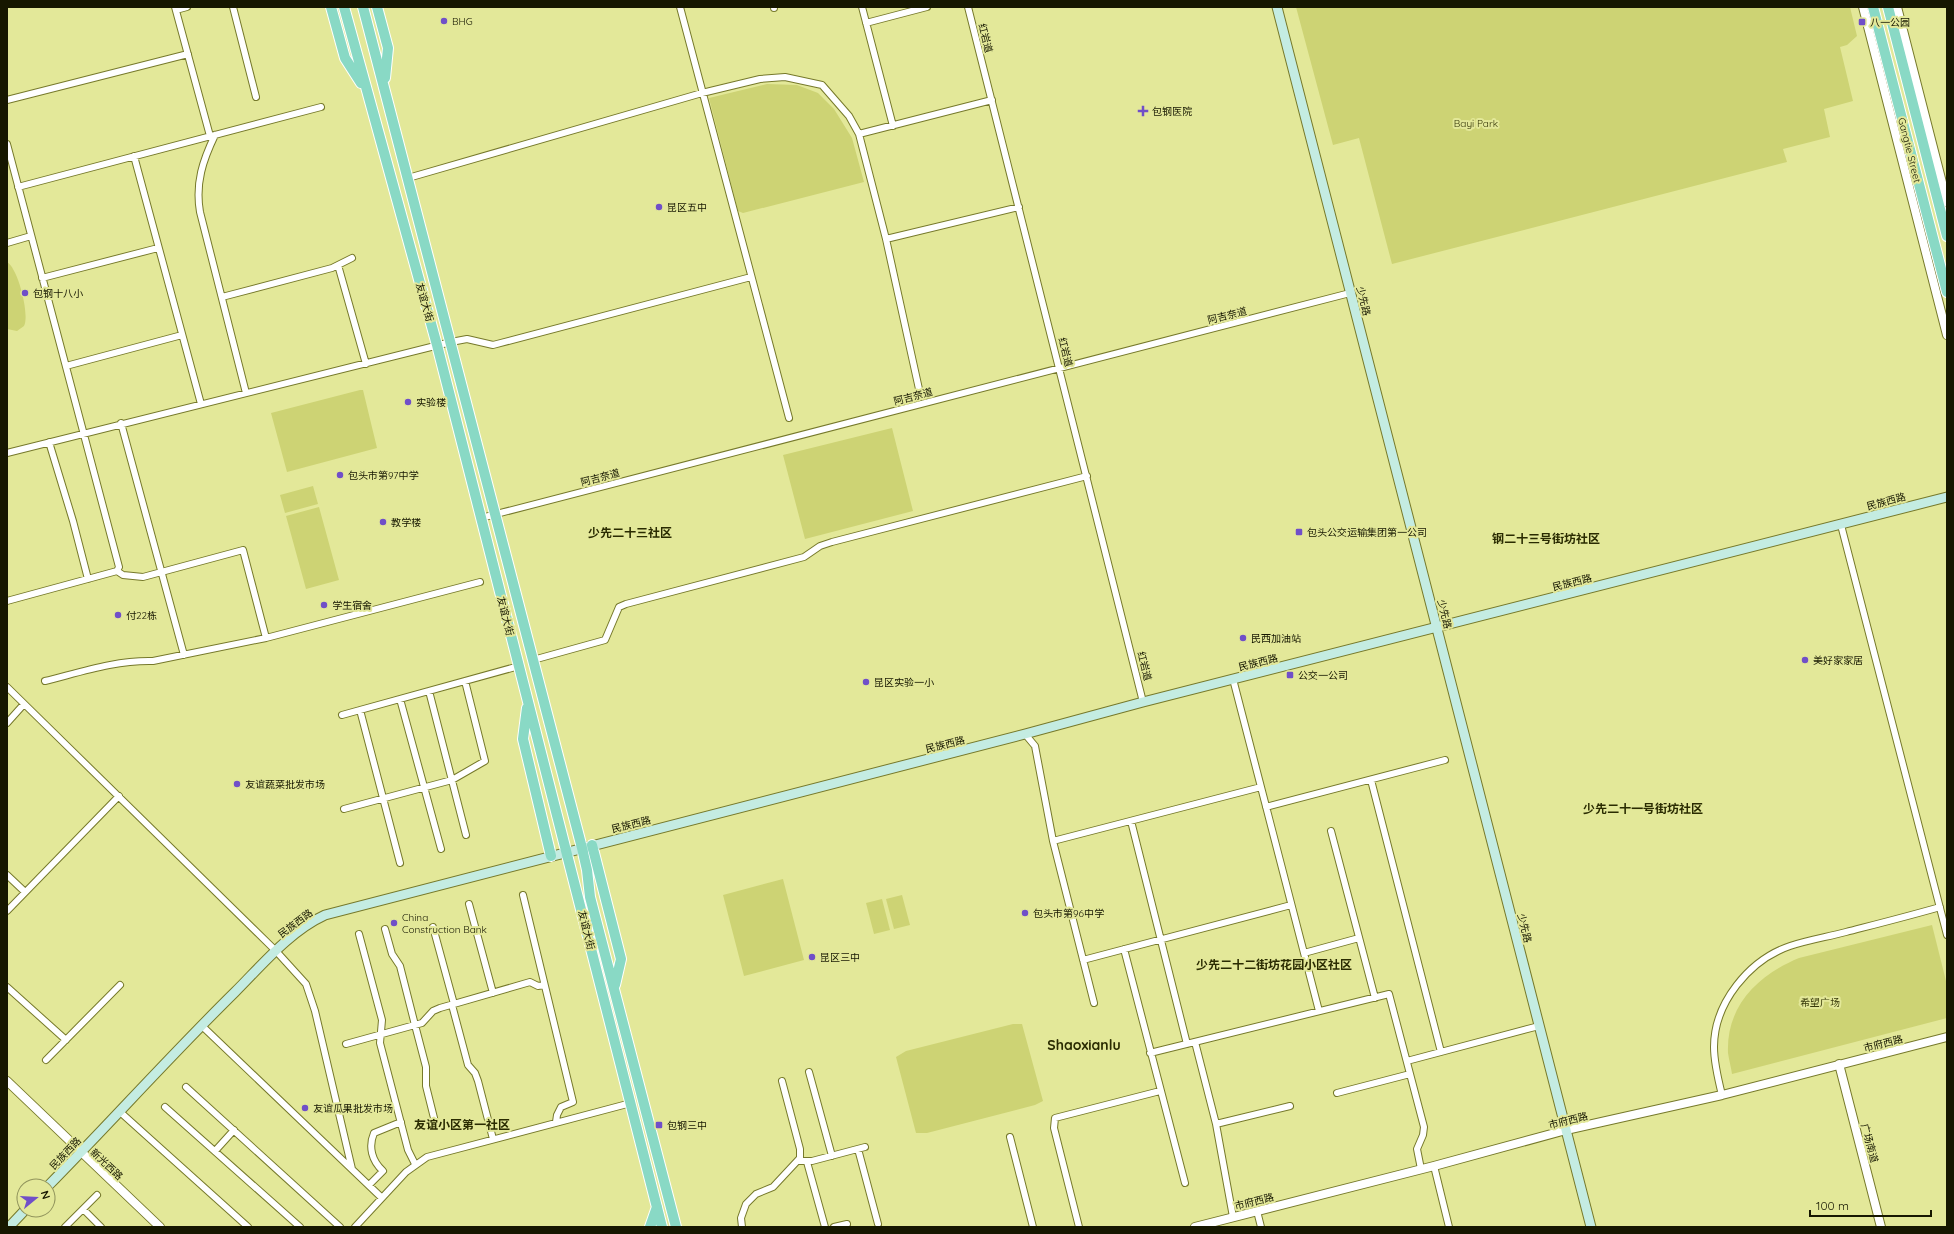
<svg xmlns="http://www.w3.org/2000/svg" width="1954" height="1234" viewBox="0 0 1954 1234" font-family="Quicksand,'Noto Sans SC',sans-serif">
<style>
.green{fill:#cdd374}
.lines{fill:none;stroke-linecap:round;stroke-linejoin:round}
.minor-casing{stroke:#76792b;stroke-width:8}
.tertiary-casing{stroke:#76792b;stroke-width:10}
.secondary-casing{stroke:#76792b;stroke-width:11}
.primary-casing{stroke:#fff;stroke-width:12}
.minor{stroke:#fff;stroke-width:6}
.tertiary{stroke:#fff;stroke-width:8}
.secondary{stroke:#c4ece2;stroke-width:9}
.primary{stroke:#89d9c5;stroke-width:10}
.poi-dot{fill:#704fc8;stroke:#e3e899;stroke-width:1.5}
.labels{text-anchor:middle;stroke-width:4;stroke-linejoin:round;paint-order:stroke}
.poi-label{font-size:10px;fill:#161700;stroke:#e3e899;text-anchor:start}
.street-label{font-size:10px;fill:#161700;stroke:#e3e899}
.park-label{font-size:10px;fill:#373809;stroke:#e3e899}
.quarter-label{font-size:12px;font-weight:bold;fill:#2a2b01;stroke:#e3e899}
.district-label{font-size:14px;font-weight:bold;fill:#2a2b01;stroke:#e3e899}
</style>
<rect width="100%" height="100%" fill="#e3e899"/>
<path class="green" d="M 1296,7 L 1850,7 L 1857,36 L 1847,45 L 1840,47 L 1853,101 L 1824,109 L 1830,137 L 1783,149 L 1787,162 L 1392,264 L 1359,138 L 1333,145 Z
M 767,84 L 797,85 L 818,93 L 834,109 L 852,138 L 864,182 L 743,213 L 738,211 L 709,98 Z
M 7,262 C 18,268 30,315 24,326 L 17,331 L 7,329 Z
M 360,390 L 363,390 L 377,448 L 287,472 L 271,413 Z
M 892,428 L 913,511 L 805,539 L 783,455 Z
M 313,486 L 318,504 L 285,513 L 280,495 Z
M 319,507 L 339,580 L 306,589 L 286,516 Z
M 783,879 L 804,960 L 744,976 L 723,895 Z
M 902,895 L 910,925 L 894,929 L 886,899 Z
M 882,899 L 890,930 L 874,934 L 866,903 Z
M 1932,925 L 1947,985 L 1947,1018 L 1732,1074 C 1731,1067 1729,1060 1728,1053 C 1726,1006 1758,975 1799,958 Z
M 1013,1024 L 1022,1024 L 1043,1101 L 1035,1105 L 927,1133 L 916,1133 L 896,1057 L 906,1051 Z"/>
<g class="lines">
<g class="minor-casing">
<path id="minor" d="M 175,7 L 210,136
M 233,7 L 256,97
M 680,7 L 789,418
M 774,7 L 774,8
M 862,7 L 893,126
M 968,7 L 1143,702
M 176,10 L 187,7
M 866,23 L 927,7
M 7,100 L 188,54
M 859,134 L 992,100
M 215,135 C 203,160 195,183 200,212 L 246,393
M 7,144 L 119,567 L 117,571
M 134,156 L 201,404
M 408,178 L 702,93 L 760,79 L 785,77 L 822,85 L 849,116 L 859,134 L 886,239 L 919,389
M 18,187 L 321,107
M 886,239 L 1019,207
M 7,243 L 31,236
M 338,265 L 366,364
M 42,278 L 158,248
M 222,297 L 332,268 L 352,258
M 66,366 L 182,335
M 121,423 L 184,655
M 49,442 L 73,521 L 88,579
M 7,453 L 451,342 L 467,339 L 493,345 L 751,277
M 481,518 L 1350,293
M 1841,525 L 1947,935
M 7,601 L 117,571 L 123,575 L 143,577 L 243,550 L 266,638
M 533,660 L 605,640 L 619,607 L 626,604 L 804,557 L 820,546 L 832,542 L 1087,476
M 1233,679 L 1319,1011
M 45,681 C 81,672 116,660 153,661 L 266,638 L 480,582
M 7,687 L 276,951 L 306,984 L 315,1011 L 352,1169
M 429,691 L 466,835
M 400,699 L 441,849
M 360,710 L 400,863
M 342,715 L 519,666
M 7,723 L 24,704
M 1025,734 L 1035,746 L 1053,841 L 1094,1003
M 1371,780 L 1441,1052
M 1266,807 L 1445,760
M 344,809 L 452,780 L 485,761 L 465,681
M 1131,821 L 1187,1044
M 1331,831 L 1375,998
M 1053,841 L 1261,787
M 7,875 L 25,892
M 523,895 L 573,1102 L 561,1107 L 557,1115 L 556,1122
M 469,904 L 493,993
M 7,911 L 119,796
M 433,927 L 454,1004
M 385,929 L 392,954 L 400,966 L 415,1025 L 426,1067 L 426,1086 L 435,1122
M 359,934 L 382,1020 L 380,1043 L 408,1150 L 415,1164
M 1124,949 L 1185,1183
M 1304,953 L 1359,938
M 1083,960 L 1291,905
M 7,987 L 66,1040
M 452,1005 L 468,1065 L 475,1073 L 478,1081 L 493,1139
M 201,1025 L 382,1198
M 1195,1042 L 1216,1124 L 1233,1217
M 346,1044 L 422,1023 L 433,1011 L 440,1008 L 530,982 L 538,986 L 544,985
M 1150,1053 L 1389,994 L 1424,1127 L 1423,1135 L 1417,1149 L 1421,1169
M 46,1060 L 120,985
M 1407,1061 L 1539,1026
M 809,1072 L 832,1156
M 186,1087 L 340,1227
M 1337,1093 L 1410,1074
M 1722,1095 C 1718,1079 1714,1063 1714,1047 C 1714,1003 1749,960 1790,946 C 1808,940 1827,937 1846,932 C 1877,924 1909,916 1940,907
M 165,1107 L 300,1227
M 119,1111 L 248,1227
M 1216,1124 L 1290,1106
M 1010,1137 L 1033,1227
M 858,1149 L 878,1224
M 215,1151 L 234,1130
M 799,1161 L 812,1161 L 865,1147
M 807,1162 L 825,1227
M 1434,1166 L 1449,1227
M 369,1185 L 383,1171 C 372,1161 368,1147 374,1133 L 401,1122
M 83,1209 L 101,1227
M 1257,1211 L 1261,1227
M 65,1227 L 97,1195
M 355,1227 L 406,1172 L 427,1157 L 631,1103
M 742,1227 L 741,1218 L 746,1204 L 756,1194 L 773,1187 L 800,1158 L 800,1149 L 782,1081
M 834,1227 L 847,1224
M 1079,1227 L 1054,1128 L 1055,1118 L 1160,1091"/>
</g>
<g class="tertiary-casing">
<path id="tertiary" d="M 1863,7 L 1947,335
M 1897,7 L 1947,202
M 1839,1064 L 1881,1227
M 7,1081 L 160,1227
M 1195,1227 L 1434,1166 L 1566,1130 L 1722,1095 L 1947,1037"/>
</g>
<g class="secondary-casing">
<path id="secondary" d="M 1277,7 L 1591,1227
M 48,1186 C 111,1122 171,1055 235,992 C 262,965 290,931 325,915 L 1025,734 L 1143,702 L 1947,497
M 9,1227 L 25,1210"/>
</g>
<g class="primary-casing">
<path id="primary" d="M 331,7 L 345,58 L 361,83
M 344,7 L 437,345 L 662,1227
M 363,7 L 582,848 L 587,870 L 590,897 L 676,1227
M 377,7 L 388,48 L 385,78
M 1873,7 L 1947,292
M 1888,7 L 1947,236
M 527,708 L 523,739 L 551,856
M 592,845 L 621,959 L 615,985
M 650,1227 L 657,1207"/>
</g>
<use href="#minor" class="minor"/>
<use href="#tertiary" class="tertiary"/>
<use href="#secondary" class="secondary"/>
<use href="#primary" class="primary"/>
</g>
<g class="poi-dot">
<circle cx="444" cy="21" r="4"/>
<rect x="1858" y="18" width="8" height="8" rx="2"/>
<path d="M1141 105h4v4h4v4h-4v4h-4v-4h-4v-4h4z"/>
<circle cx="659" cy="207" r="4"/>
<circle cx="25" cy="293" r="4"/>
<circle cx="408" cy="402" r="4"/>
<circle cx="340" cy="475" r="4"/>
<circle cx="383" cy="522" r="4"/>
<rect x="1295" y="528" width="8" height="8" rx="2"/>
<circle cx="324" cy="605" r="4"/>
<circle cx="118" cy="615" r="4"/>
<circle cx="1243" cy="638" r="4"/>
<circle cx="1805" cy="660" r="4"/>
<rect x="1286" y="671" width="8" height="8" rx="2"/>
<circle cx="866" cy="682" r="4"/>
<circle cx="237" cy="784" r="4"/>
<circle cx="1025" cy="913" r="4"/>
<circle cx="394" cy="923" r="4"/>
<circle cx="812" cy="957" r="4"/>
<circle cx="305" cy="1108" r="4"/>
<rect x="655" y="1121" width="8" height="8" rx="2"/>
</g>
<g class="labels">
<g class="poi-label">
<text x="452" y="25">BHG</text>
<text x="1870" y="26">八一公园</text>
<text x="1152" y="115">包钢医院</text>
<text x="667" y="211">昆区五中</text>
<text x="33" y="297">包钢十八小</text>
<text x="416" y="406">实验楼</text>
<text x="348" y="479">包头市第97中学</text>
<text x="391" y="526">教学楼</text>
<text x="1307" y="536">包头公交运输集团第一公司</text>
<text x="332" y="609">学生宿舍</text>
<text x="126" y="619">付22栋</text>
<text x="1251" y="642">民西加油站</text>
<text x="1813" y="664">美好家家居</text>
<text x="1298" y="679">公交一公司</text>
<text x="874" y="686">昆区实验一小</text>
<text x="245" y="788">友谊蔬菜批发市场</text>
<text x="1033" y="917">包头市第96中学</text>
<text x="402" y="921">China<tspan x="402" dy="12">Construction Bank</tspan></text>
<text x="820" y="961">昆区三中</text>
<text x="313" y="1112">友谊瓜果批发市场</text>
<text x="667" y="1129">包钢三中</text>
</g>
<g class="street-label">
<text transform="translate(986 38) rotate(76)" y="4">红岩道</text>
<text transform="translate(1910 150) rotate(76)" y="4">Gangtie Street</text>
<text transform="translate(1364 301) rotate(76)" y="4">少先路</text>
<text transform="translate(425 302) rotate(74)" y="4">友谊大街</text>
<text transform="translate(1227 315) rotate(-14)" y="4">阿吉奈道</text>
<text transform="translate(1066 352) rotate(76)" y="4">红岩道</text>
<text transform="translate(913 396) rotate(-15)" y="4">阿吉奈道</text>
<text transform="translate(600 477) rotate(-15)" y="4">阿吉奈道</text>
<text transform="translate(1886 501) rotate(-15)" y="4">民族西路</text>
<text transform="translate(1572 582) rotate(-14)" y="4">民族西路</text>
<text transform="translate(1445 614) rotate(76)" y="4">少先路</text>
<text transform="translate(506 616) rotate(76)" y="4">友谊大街</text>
<text transform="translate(1258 662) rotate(-14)" y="4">民族西路</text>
<text transform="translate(1145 666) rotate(76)" y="4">红岩道</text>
<text transform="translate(945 744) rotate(-14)" y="4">民族西路</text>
<text transform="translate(631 824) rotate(-14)" y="4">民族西路</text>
<text transform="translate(295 923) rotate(-37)" y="4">民族西路</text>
<text transform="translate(1525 928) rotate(76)" y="4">少先路</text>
<text transform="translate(587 930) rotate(76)" y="4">友谊大街</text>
<text transform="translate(1883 1043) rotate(-14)" y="4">市府西路</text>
<text transform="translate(1568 1120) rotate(-14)" y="4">市府西路</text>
<text transform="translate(1870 1143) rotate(75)" y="4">广场南道</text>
<text transform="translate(65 1153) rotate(-46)" y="4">民族西路</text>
<text transform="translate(107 1164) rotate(43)" y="4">新光西路</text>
<text transform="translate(1254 1201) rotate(-14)" y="4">市府西路</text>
</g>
<g class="park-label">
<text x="1476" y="127">Bayi Park</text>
<text x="1820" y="1006">希望广场</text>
</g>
<g class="quarter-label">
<text x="630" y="537">少先二十三社区</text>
<text x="1546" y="543">钢二十三号街坊社区</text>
<text x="1643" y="813">少先二十一号街坊社区</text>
<text x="1274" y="969">少先二十二街坊花园小区社区</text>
<text x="462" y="1129">友谊小区第一社区</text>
</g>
<g class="district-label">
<text x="1084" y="1050">Shaoxianlu</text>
</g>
</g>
<rect width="1954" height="1234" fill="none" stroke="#161700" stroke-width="16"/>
<g transform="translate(36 1198) rotate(72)"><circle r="19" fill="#e3e899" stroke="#91945c"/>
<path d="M0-3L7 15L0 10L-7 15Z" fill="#704fc8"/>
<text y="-6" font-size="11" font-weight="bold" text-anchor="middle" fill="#161700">N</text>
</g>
<path d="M1810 1210v6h121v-6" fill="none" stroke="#161700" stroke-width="2"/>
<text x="1816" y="1210" font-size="12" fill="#161700" stroke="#e3e899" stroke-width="3" paint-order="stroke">100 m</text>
</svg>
